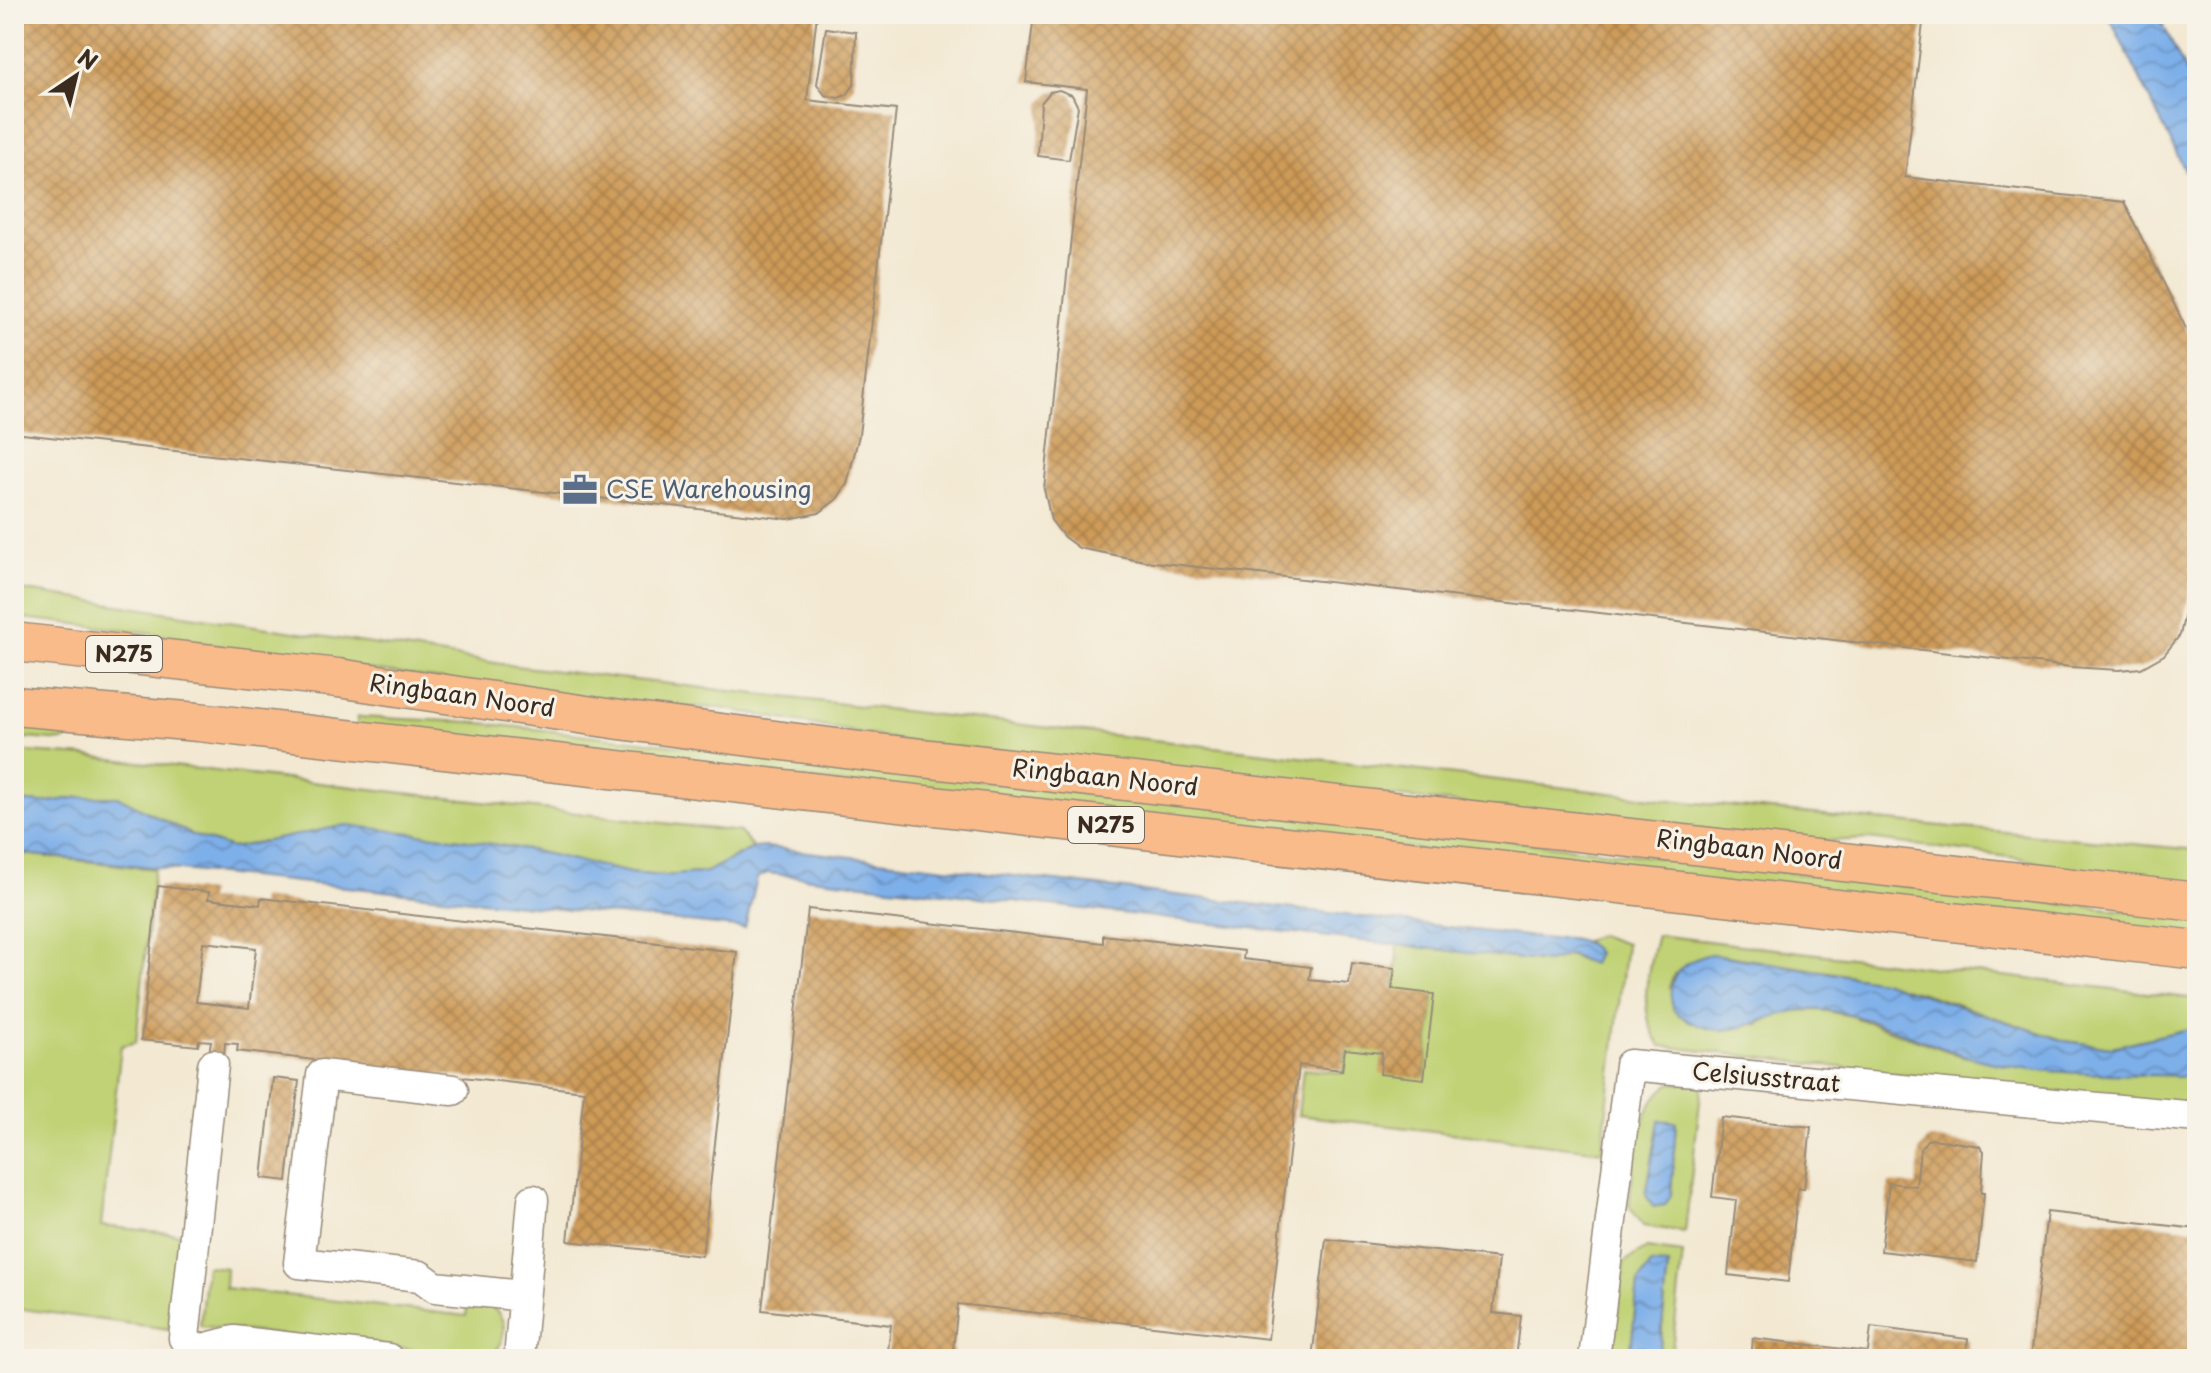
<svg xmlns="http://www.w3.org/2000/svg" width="2211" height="1373" viewBox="0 0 2211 1373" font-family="'Playpen Sans',sans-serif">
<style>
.grass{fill:#c0d275;stroke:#7e7e4a;stroke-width:2;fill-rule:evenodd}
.water{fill:url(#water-waves);stroke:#5c6c84;stroke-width:2}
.building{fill:url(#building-cross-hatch);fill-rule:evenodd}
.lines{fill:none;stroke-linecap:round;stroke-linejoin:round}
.minor-casing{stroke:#978a78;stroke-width:33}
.major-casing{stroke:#978a78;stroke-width:41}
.minor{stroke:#fff;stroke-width:30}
.major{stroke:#fabb8b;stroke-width:38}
.labels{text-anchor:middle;stroke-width:6;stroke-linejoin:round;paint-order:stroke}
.shield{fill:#f7f3e8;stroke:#73665b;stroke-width:2}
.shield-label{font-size:22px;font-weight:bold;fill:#3b2a1e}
.service-label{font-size:24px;fill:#4e5e75;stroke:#f7f3e8;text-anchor:start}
.street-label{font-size:24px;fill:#3b2a1e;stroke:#f7f3e8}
</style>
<defs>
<pattern id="water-waves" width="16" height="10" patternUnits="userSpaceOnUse" patternTransform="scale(2)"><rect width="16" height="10" fill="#7dafe9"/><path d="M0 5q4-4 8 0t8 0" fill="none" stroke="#688fbc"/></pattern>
<pattern id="building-cross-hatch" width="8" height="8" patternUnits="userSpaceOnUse" patternTransform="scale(2)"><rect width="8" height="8" fill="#ce9b59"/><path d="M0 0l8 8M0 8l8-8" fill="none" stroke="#a87f49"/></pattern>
</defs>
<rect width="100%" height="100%" fill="#f7f3e8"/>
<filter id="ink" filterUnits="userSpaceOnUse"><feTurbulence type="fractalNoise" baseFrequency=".0125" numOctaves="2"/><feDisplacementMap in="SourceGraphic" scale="16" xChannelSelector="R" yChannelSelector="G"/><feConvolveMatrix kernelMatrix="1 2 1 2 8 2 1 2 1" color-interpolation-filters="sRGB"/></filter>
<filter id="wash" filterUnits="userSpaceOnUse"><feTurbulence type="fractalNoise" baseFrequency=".006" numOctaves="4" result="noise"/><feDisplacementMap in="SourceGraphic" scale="32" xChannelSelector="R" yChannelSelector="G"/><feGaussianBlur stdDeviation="1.8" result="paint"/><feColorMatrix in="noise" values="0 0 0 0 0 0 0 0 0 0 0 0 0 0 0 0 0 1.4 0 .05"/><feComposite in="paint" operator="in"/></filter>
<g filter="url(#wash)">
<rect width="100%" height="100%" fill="#f3e9d3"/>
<path class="grass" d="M 14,589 L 515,666 L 1696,803 L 2197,850 L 2197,890 L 2095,879 L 2025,859 L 1869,839 L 1802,842 L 904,741 L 721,708 L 620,705 L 259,654 L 146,632 L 14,617 Z
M 358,717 L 472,722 L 2197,919 L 2197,938 L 356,728 Z
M 14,722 L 70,737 L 63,741 L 14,737 Z
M 14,751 L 87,756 L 740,832 L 753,848 L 706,872 L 665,876 L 630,873 L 530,850 L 461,839 L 346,826 L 232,848 L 192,835 L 118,797 L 81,797 L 42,803 L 14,801 Z
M 14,853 L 154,869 L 136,1042 L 121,1046 L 101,1226 L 180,1234 L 169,1329 L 14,1308 Z
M 1599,935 L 1626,944 L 1602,1151 L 1298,1115 L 1303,1069 L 1344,1073 L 1347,1047 L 1385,1051 L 1383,1072 L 1425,1076 L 1434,996 L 1394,991 L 1398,945 L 1548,962 L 1569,955 L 1581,961 L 1597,953 L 1584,941 Z
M 1657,935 L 2197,999 L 2197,1027 L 2112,1047 L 2065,1041 L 1923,993 L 1848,975 L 1722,955 L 1674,974 L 1669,987 L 1757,1025 L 1783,1011 L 1822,1010 L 1851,1016 L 1962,1056 L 2197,1077 L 2197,1109 L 1661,1046 C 1637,1016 1647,971 1657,935 Z
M 1670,1083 L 1702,1084 L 1685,1232 L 1644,1226 L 1629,1206 C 1635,1162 1633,1112 1670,1083 ZM 1659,1121 L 1676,1123 L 1671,1195 Z
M 1647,1248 L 1683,1253 L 1671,1359 L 1659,1359 L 1668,1266 L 1638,1283 L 1630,1359 L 1612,1359 L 1624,1262 Z
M 206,1266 L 226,1268 L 225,1288 L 466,1316 L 469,1293 C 502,1308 516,1326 491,1358 L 200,1326 Z"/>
<path class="water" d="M 2108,14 L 2158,14 L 2197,94 L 2197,195 Z
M 81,797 L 119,797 L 192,835 L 232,848 L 346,825 L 461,839 L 530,850 L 630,873 L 665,876 L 706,872 L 753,848 L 766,847 L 1551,939 C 1569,936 1586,938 1597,953 L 1592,964 L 1569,955 L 1548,962 L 767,873 L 757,878 L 745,928 L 14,853 L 14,801 L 42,803 Z
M 1711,954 L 1882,981 L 2065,1041 L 2112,1047 L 2197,1027 L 2197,1077 C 2127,1073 2053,1077 1985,1061 C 1931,1049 1876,1015 1822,1010 C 1762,1004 1733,1057 1674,1011 C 1663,979 1680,961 1711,954 Z
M 1659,1120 L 1676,1122 L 1671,1195 L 1665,1205 L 1653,1207 L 1646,1195 Z
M 1651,1264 L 1668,1265 L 1659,1359 L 1630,1359 L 1638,1283 Z"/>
<g id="blocks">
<path class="building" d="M 14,14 L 817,14 L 807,100 L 896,110 L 859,435 L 847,484 L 837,499 L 819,513 L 788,519 L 14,433 Z
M 1034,14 L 1924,14 L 1905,177 L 2124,202 L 2197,351 L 2197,535 L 2191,587 L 2180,635 L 2164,655 L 2141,668 L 2119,670 L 2071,667 L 1145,561 L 1079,548 L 1064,537 L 1051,520 L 1044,489 L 1087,89 L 1026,82 Z
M 826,28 L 856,32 L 854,85 L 847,95 L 838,98 L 825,95 L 817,84 Z
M 1059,90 L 1072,95 L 1078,107 L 1069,160 L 1038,156 L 1041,103 L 1050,92 Z
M 158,886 L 209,892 L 208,899 L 260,905 L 261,898 L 737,952 L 702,1256 L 568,1241 L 584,1091 L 237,1051 L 238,1044 L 225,1043 L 224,1056 L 209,1054 L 211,1041 L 199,1040 L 198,1046 L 141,1040 ZM 203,942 L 256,948 L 249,1008 L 196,1002 Z
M 808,909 L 1103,943 L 1103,935 L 1244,951 L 1243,959 L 1311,967 L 1309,980 L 1349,984 L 1352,963 L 1395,968 L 1392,989 L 1434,994 L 1424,1079 L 1380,1074 L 1382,1053 L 1345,1049 L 1342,1070 L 1299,1065 L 1268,1339 L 958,1304 L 952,1359 L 887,1359 L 891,1325 L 762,1310 Z
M 273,1078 L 299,1081 L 287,1181 L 262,1178 Z
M 1721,1117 L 1811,1127 L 1804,1189 L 1798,1188 L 1788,1282 L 1728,1275 L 1736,1200 L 1712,1197 Z
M 1933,1139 L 1980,1146 L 1984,1151 L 1981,1193 L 1984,1193 L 1977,1262 L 1881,1251 L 1889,1183 L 1916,1186 L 1920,1150 L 1927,1140 Z
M 2047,1212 L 2197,1229 L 2197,1359 L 2030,1359 Z
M 1326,1239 L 1499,1258 L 1493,1313 L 1521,1316 L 1516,1359 L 1312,1359 Z
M 1871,1327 L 1968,1339 L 1965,1359 L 1751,1359 L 1753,1338 L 1868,1352 Z"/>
</g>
</g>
<g filter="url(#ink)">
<use href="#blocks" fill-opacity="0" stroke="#978a78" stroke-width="2"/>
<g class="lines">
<g class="minor-casing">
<path id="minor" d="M 453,1090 L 322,1075 L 299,1263 L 420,1276 L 435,1287 L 524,1296
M 195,1351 L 184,1338 L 213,1065
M 189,1359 L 195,1351 L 234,1341 L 388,1359
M 519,1359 L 533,1200
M 1594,1359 L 1630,1065 L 2197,1117"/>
</g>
<g class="major-casing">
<path id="major" d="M 14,642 L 338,678 L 620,720 L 860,751 L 2197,902
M 14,706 L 198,722 L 2197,950"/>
</g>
<use href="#minor" class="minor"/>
<use href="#major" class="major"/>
</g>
</g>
<defs>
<g id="office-bare" transform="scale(2.76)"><path d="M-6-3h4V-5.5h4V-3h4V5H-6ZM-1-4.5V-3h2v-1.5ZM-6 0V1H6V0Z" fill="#5c6f8a" stroke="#f7f3e8" stroke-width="2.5" paint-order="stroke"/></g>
</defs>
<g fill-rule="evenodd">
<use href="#office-bare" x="580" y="490"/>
</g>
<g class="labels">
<g class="shield">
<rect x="86" y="636" width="76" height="36" rx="6"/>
<rect x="1068" y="807" width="76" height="36" rx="6"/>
</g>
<g class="shield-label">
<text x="124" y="662">N275</text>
<text x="1106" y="833">N275</text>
</g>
<g class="service-label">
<text x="606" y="498">CSE Warehousing</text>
</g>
<g class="street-label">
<text transform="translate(462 696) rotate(8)" y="8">Ringbaan Noord</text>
<text transform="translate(1105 778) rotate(6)" y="8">Ringbaan Noord</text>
<text transform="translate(1749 850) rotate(7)" y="8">Ringbaan Noord</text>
<text transform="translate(1766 1078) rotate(5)" y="8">Celsiusstraat</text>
</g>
</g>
<rect width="2211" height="1373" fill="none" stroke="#f7f3e8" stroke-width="48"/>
<g transform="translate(76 76) rotate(35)" stroke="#f7f3e8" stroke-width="6" paint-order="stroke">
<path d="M0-6L14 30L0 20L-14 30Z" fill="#3b2a1e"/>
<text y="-12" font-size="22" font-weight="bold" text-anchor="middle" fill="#3b2a1e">N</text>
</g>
</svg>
